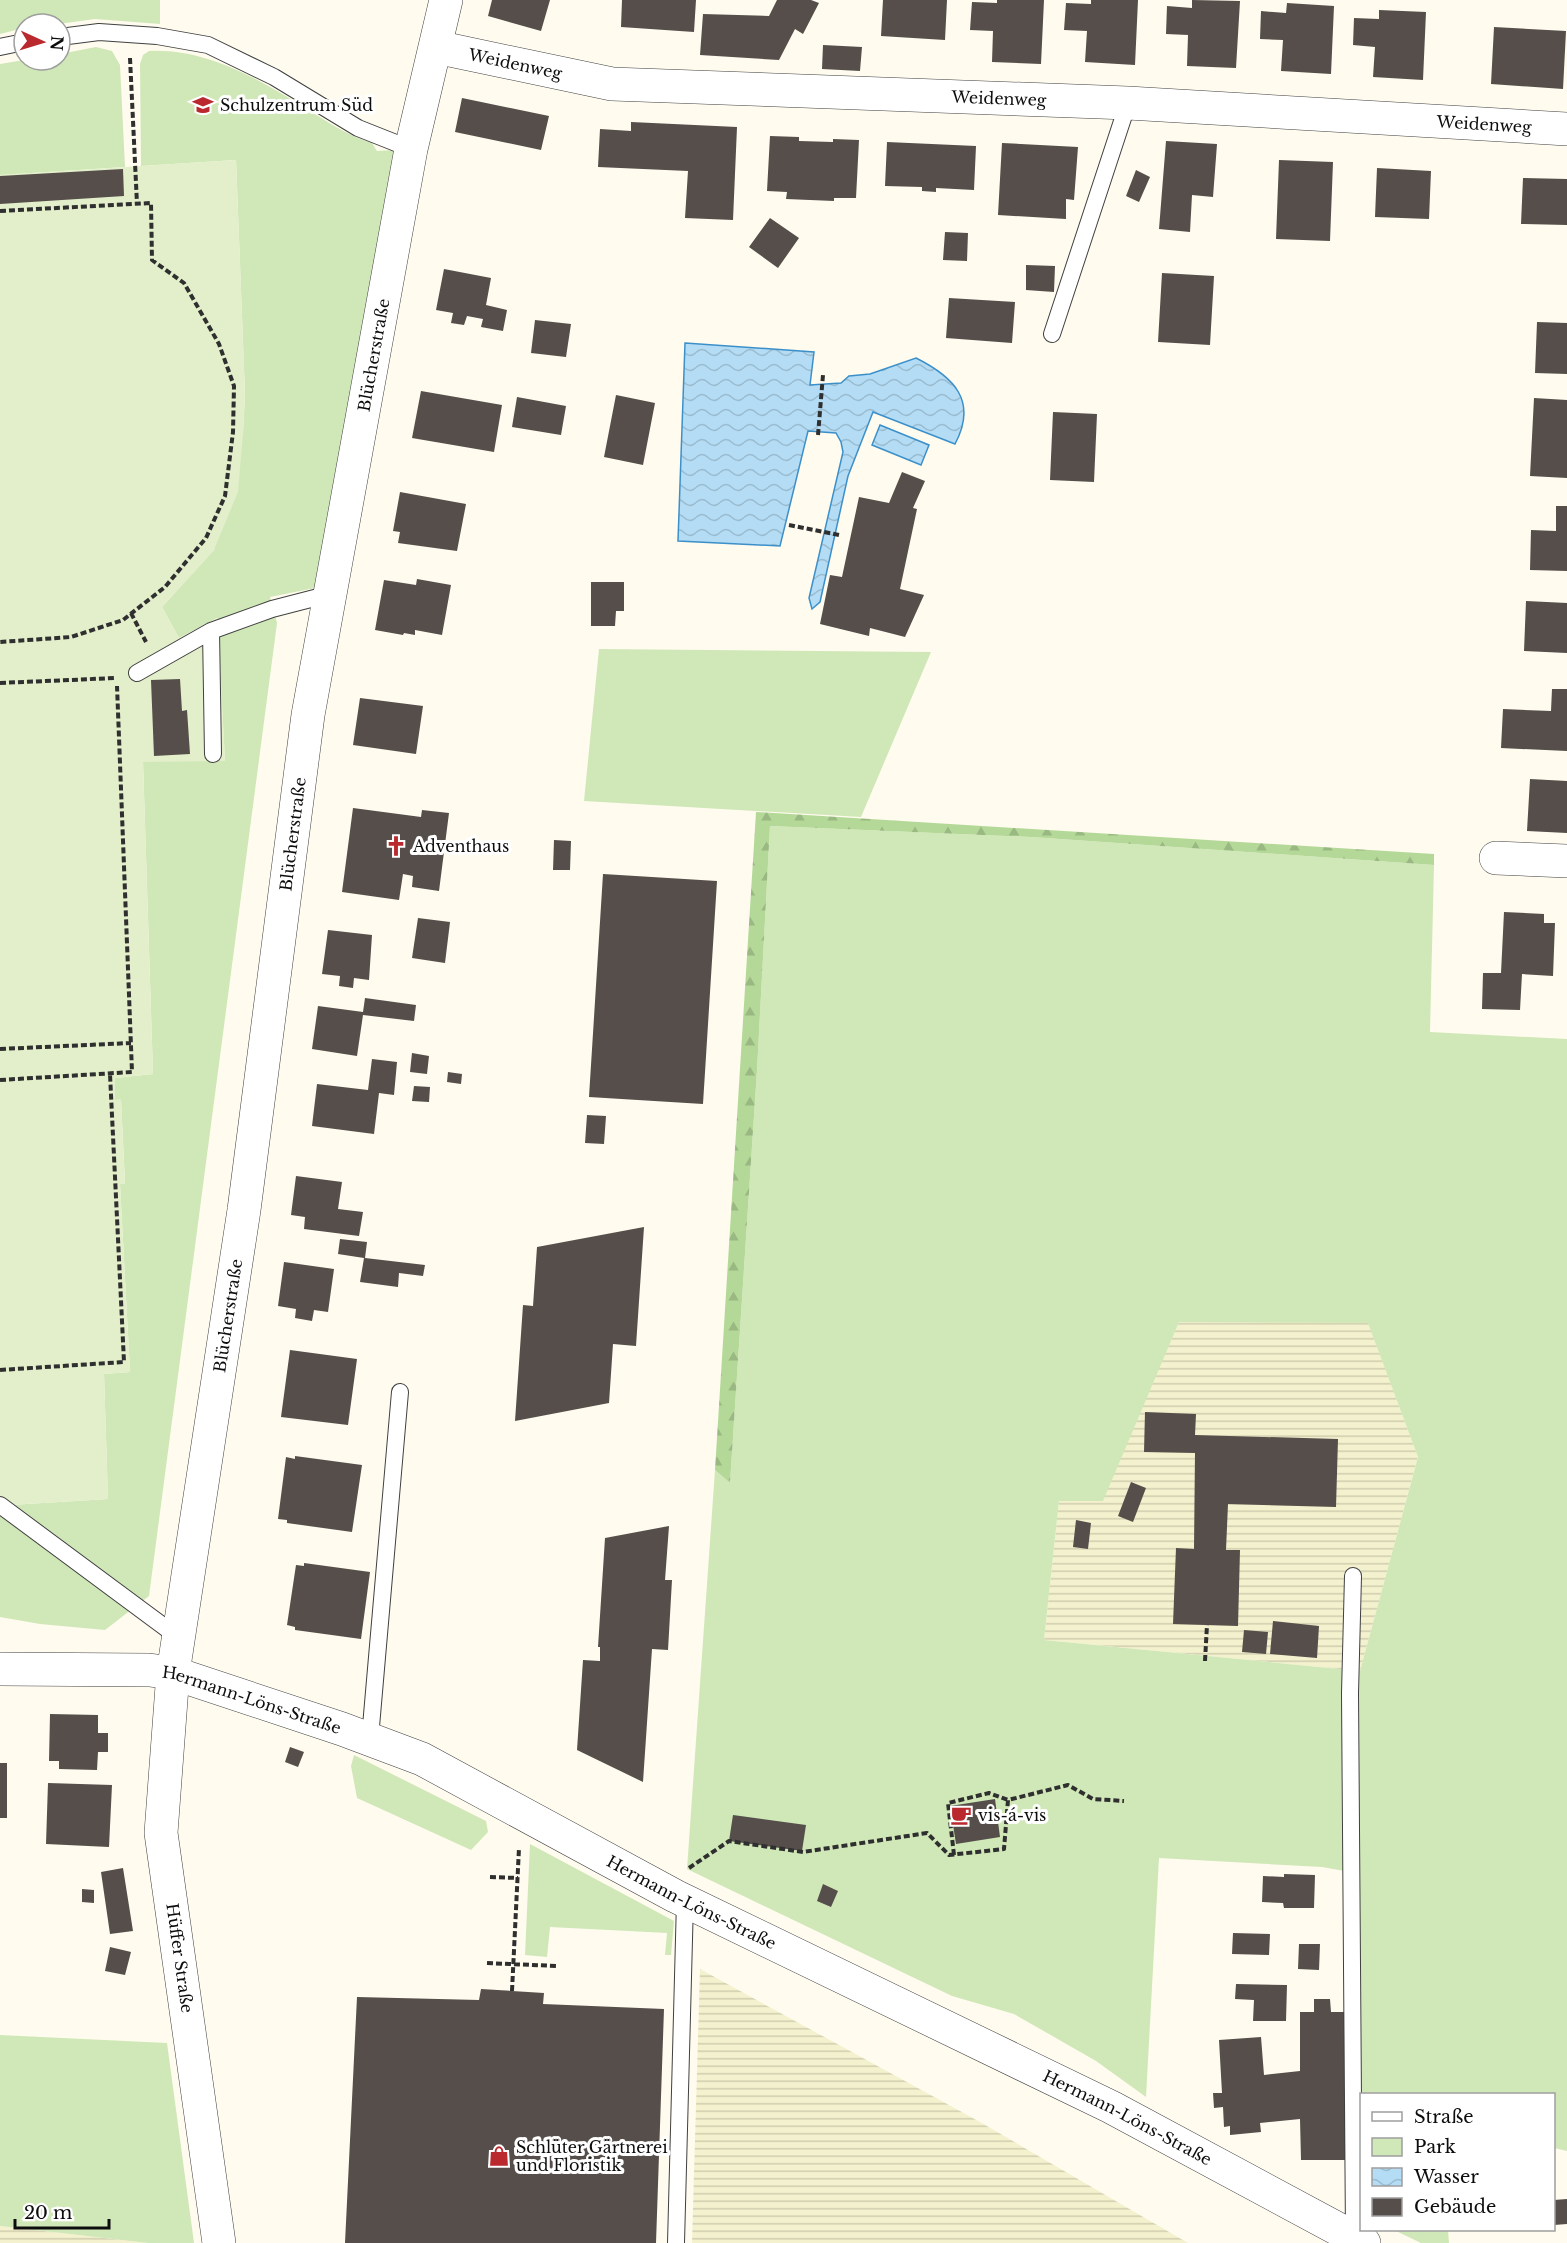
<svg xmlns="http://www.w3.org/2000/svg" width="1567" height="2243" viewBox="0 0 1567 2243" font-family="'Libre Baskerville',serif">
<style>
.farmland{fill:url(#farmland-rules)}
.green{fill:#d0e8b8;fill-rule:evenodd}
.forest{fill:url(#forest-firs)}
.pitch{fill:#e2efca}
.water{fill:url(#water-waves);stroke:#3c90ca;stroke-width:1.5}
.building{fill:#554e4a}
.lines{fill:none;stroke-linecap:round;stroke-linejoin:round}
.lane-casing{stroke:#404040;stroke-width:18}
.street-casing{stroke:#404040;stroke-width:34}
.path{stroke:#2f2f2f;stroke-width:4;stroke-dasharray:6 3;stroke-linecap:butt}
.lane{stroke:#fff;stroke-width:16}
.street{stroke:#fff;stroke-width:33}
.labels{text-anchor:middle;stroke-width:6;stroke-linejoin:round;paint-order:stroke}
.street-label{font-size:16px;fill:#0d0d0d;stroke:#fff}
.poi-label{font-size:16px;fill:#0d0d0d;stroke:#fff;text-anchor:start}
</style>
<defs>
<pattern id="farmland-rules" width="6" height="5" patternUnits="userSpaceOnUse" patternTransform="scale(1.5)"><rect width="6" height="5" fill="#f4f1ce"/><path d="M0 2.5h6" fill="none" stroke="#d0cdb0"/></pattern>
<pattern id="forest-firs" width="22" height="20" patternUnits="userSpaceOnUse" patternTransform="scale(1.5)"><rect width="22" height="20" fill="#b4d898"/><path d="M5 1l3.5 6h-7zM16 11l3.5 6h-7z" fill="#9ab882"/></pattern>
<pattern id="water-waves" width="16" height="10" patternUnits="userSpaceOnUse" patternTransform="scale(1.5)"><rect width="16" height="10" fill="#b4dcf4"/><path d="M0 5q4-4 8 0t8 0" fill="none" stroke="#9abcd0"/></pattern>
</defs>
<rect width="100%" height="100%" fill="#fffbee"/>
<path class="farmland" d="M 1179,1322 L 1368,1322 L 1418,1457 L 1360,1671 L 1044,1640 L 1059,1501 L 1145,1399 Z
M 700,1969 L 980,2122 L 1188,2243 L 692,2243 Z
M 0,2226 L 148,2243 L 0,2243 Z"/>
<path class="green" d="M 0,0 L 160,0 L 160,24 L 95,19 L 59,24 L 24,24 L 24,28 L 0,34 Z
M 96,47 L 112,51 L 120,65 L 125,167 L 0,175 L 0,64 L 24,60 L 60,60 L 60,54 Z
M 149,51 C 207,48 260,80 307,109 C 328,122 348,136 372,143 L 377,151 L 394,150 L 315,588 L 270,597 L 277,623 L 149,1596 L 105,1630 L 40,1624 L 0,1617 L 0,1517 L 10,1505 L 108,1499 L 104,1374 L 130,1372 L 120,1184 L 125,1183 L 121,1100 L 115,1100 L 115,1078 L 153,1074 L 143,761 L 225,761 L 217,618 L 179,638 L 162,607 L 214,550 L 243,433 L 245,394 L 236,160 L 141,166 L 140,64 L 143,55 Z
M 599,649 L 931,652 L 861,817 L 584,801 Z
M 770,826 L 1031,837 L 1434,865 L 1430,1032 L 1567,1039 L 1567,2151 L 1554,2148 L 1554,2094 L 1362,2094 L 1361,2213 L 1350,1872 L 1322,1867 L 1159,1858 L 1146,2097 L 1096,2061 L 1014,2014 L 952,1996 L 687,1869 L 715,1470 L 730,1483 L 757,1070 ZM 1179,1322 L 1368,1323 L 1418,1457 L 1360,1671 L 1044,1640 L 1059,1501 L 1103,1501 Z
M 354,1755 L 486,1821 L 488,1832 L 471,1850 L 357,1798 L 351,1766 Z
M 530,1844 L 674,1921 L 671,1955 L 665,1955 L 667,1933 L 550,1927 L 547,1957 L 525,1955 Z
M 0,2035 L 167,2043 L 194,2243 L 148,2243 L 0,2226 Z
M 1394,2230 L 1448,2230 L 1449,2243 L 1421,2243 Z"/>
<path class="forest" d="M 756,812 L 1434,854 L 1434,865 L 1031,837 L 770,826 L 757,1070 L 730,1483 L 715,1470 Z"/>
<path class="pitch" d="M 236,160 L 245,394 L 243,433 L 238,492 L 214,550 L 162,607 L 179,638 L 218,618 L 225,761 L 143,762 L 153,1074 L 115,1078 L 115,1100 L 121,1099 L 125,1184 L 120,1184 L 130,1372 L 104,1374 L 108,1499 L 10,1505 L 0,1517 L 0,175 Z"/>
<path class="water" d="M 685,343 L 814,352 L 810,385 L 841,383 L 849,376 L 870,374 L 916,358 C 954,377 978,401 955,444 L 873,412 L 848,476 L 820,602 L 812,609 L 809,598 L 843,452 L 841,442 L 836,433 L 808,431 L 780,546 L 678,541 Z
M 880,425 L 929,445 L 921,465 L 872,445 Z"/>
<path class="building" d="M 492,0 L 550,0 L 541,31 L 488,16 Z
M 622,0 L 696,0 L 694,32 L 621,27 Z
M 777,0 L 811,0 L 819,3 L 803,34 L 795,29 L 779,60 L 700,55 L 703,14 L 769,16 Z
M 883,0 L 947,0 L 945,40 L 881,36 Z
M 997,0 L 1044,0 L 1041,64 L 992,62 L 993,31 L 970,30 L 972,2 L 997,3 Z
M 1091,0 L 1138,0 L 1135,65 L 1085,62 L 1087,31 L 1064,30 L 1066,3 L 1091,4 Z
M 1192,0 L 1240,1 L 1236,68 L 1187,66 L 1188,35 L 1166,34 L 1167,6 L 1192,8 Z
M 1287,3 L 1334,6 L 1331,74 L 1281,71 L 1283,40 L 1260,39 L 1261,11 L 1286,13 Z
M 1379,10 L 1426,12 L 1423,80 L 1373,77 L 1375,47 L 1353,45 L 1354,18 L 1379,19 Z
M 1494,27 L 1566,31 L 1563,89 L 1491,84 Z
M 823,45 L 862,47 L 860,71 L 822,69 Z
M 462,98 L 549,116 L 541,150 L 455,132 Z
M 631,122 L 737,127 L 733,220 L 685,218 L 688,171 L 598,167 L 600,129 L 631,131 Z
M 770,136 L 799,137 L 799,141 L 833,142 L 833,139 L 859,140 L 856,198 L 834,198 L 834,201 L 786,199 L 787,192 L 767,191 Z
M 1166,141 L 1217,144 L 1213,197 L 1192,195 L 1190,232 L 1159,229 Z
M 887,142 L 976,146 L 974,190 L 936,188 L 936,192 L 922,191 L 922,187 L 885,186 Z
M 1002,143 L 1078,147 L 1074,200 L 1066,199 L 1066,219 L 998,215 Z
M 1279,160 L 1333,162 L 1330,241 L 1276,239 Z
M 1377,168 L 1431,171 L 1429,219 L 1375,217 Z
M 123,169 L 124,196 L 0,204 L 0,176 Z
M 1136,170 L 1150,177 L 1139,202 L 1126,196 Z
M 1523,178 L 1567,179 L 1567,225 L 1521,224 Z
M 770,218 L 799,238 L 778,268 L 749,247 Z
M 945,232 L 968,233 L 967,261 L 943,260 Z
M 1026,265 L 1055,266 L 1054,292 L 1026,290 Z
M 444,269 L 491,278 L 486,305 L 507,310 L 503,331 L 481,327 L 483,319 L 467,316 L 464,325 L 451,323 L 453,313 L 436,310 Z
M 1162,273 L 1214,276 L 1210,345 L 1158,342 Z
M 949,298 L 1015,302 L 1012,343 L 946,338 Z
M 535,320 L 571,324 L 566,357 L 531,353 Z
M 1537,322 L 1567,323 L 1567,374 L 1535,373 Z
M 421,391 L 502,405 L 494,452 L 412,438 Z
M 616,395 L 655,403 L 643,465 L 604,457 Z
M 517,397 L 566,406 L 561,435 L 512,427 Z
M 1534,398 L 1567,400 L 1567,478 L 1530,476 Z
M 1053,412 L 1097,414 L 1094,482 L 1050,480 Z
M 902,472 L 925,481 L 913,508 L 917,509 L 900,589 L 924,595 L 905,637 L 870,628 L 869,636 L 820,624 L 830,575 L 842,577 L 859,497 L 889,503 Z
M 400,492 L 466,504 L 457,551 L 398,543 L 400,532 L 393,531 Z
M 1556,506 L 1567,506 L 1567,571 L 1530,570 L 1531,530 L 1556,531 Z
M 417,579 L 451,585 L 442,635 L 415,630 L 415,635 L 404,633 L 403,635 L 375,630 L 384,580 L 416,585 Z
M 591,582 L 624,582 L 624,611 L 616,611 L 615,626 L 591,626 Z
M 1526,601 L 1567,603 L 1567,653 L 1524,651 Z
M 180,679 L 182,711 L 187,710 L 190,754 L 154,756 L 151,680 Z
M 1552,689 L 1567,689 L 1567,751 L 1501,748 L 1503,709 L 1551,711 Z
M 360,698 L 423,706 L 416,754 L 353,745 Z
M 1530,779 L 1567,781 L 1567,833 L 1527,831 Z
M 353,808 L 421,817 L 422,810 L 449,813 L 439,891 L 412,887 L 413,876 L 403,874 L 399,900 L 342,892 Z
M 554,840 L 571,841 L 570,870 L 553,870 Z
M 603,874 L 717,881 L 703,1104 L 589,1097 Z
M 1504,912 L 1544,914 L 1544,923 L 1555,923 L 1553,976 L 1522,974 L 1520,1010 L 1482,1009 L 1483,973 L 1501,973 Z
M 418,918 L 450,922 L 445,963 L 412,958 Z
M 328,930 L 372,935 L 369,980 L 354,978 L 353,988 L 339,986 L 340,976 L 322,974 Z
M 365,998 L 416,1005 L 414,1021 L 363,1015 L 357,1056 L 312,1049 L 318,1006 L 363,1012 Z
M 412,1053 L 429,1056 L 427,1074 L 410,1072 Z
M 372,1059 L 397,1062 L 394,1095 L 379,1093 L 374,1134 L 312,1126 L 317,1084 L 368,1090 Z
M 448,1072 L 462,1074 L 461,1084 L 447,1082 Z
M 414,1086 L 430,1087 L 429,1102 L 412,1101 Z
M 587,1115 L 606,1116 L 604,1144 L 585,1143 Z
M 296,1176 L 342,1182 L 338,1209 L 363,1212 L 359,1236 L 304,1229 L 305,1217 L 291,1215 Z
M 644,1227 L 636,1346 L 613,1344 L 609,1403 L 515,1421 L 523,1305 L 533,1306 L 537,1247 Z
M 340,1239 L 367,1242 L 365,1258 L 425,1265 L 423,1276 L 399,1273 L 398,1287 L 360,1282 L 364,1258 L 338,1254 Z
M 284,1262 L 334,1269 L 328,1312 L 314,1310 L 312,1321 L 295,1318 L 296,1309 L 278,1306 Z
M 290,1350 L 357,1359 L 348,1425 L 281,1417 Z
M 1145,1412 L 1196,1414 L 1195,1435 L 1338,1439 L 1336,1507 L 1228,1504 L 1226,1550 L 1240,1550 L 1238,1626 L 1173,1624 L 1176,1548 L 1194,1549 L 1195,1453 L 1144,1452 Z
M 295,1456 L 362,1465 L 352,1532 L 287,1523 L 287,1520 L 278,1519 L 286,1457 L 295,1459 Z
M 1131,1482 L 1146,1488 L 1133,1522 L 1118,1516 Z
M 1076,1520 L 1091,1523 L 1088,1549 L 1073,1547 Z
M 669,1526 L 665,1580 L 672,1580 L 668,1650 L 652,1649 L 643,1782 L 577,1750 L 583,1660 L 600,1661 L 600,1647 L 598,1647 L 605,1538 Z
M 304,1563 L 370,1572 L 361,1639 L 295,1630 L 295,1627 L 287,1625 L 296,1565 L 304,1566 Z
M 1273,1621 L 1319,1626 L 1317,1658 L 1270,1654 Z
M 1244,1630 L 1268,1632 L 1266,1654 L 1242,1652 Z
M 50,1714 L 98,1715 L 98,1733 L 108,1733 L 108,1752 L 98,1752 L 97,1770 L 59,1769 L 59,1761 L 49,1761 Z
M 290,1747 L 304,1752 L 298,1767 L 285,1762 Z
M 0,1763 L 7,1763 L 7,1818 L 0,1818 Z
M 48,1783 L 112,1785 L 109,1847 L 46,1844 Z
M 995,1799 L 1000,1837 L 956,1844 L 950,1806 Z
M 733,1815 L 806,1825 L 802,1851 L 729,1841 Z
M 123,1868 L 133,1931 L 110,1934 L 101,1872 Z
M 1284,1874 L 1315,1875 L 1314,1908 L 1284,1908 L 1283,1903 L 1262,1902 L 1263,1876 L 1284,1877 Z
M 823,1884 L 838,1891 L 831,1907 L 817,1901 Z
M 82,1889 L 94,1890 L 94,1903 L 82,1902 Z
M 1233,1933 L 1270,1934 L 1269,1955 L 1232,1954 Z
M 1299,1944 L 1320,1944 L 1319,1970 L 1298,1969 Z
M 110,1947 L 131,1952 L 125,1975 L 105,1971 Z
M 1236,1984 L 1287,1985 L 1286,2021 L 1253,2021 L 1254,2000 L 1235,1999 Z
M 481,1989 L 544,1993 L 543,2004 L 664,2009 L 656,2243 L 345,2243 L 357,1997 L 479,2000 Z
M 1314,1999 L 1330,1999 L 1331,2012 L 1347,2012 L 1347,2160 L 1301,2160 L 1300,2119 L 1260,2123 L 1261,2132 L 1230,2135 L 1230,2126 L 1224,2127 L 1223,2107 L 1214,2108 L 1213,2093 L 1222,2093 L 1219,2040 L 1261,2037 L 1264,2075 L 1300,2071 L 1300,2012 L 1314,2012 Z
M 1567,2199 L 1567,2224 L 1554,2225 L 1554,2200 Z"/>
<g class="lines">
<g class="lane-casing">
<path id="lane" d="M 60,37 L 99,32 L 157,36 L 208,45 L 274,77 L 358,128 L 411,149
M 0,47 L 24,42
M 1052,334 L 1128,103
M 211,631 L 213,754
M 137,673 L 211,631 L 272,609 L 330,594
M 0,1505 L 178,1637
M 1353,1576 L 1350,1693 L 1354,2237
M 370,1738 L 400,1392
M 676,2243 L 685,1901"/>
</g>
<g class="street-casing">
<g id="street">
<path id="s1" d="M 436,47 L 612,84 L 1128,103 L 1567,129"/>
<path d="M 1496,858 L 1567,861"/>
<path id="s2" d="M 0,1669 L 149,1670 L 173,1673 L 342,1729 L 422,1759 L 675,1896 L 1111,2107 L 1364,2243"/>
<path id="s3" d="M 219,2243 L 161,1833 L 173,1673 L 244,1210 L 308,715 L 411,149 L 446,0"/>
</g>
</g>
<path class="path" d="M 130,58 L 137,204
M 0,211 L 151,203 L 152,260 L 184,283 L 219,344 L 234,386 L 233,432 L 225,496 L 206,538 L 165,587 L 123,620 L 71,637 L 0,642
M 818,435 L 823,375
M 789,525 L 839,535
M 131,613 L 146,642
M 0,683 L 116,678
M 0,1049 L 131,1043
M 0,1080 L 132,1072 L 117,686
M 0,1370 L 124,1362 L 110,1074
M 1205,1661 L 1207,1625
M 954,1855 L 948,1803 L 989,1793 L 1008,1800
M 689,1868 L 729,1841 L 803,1852 L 927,1833 L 949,1855 L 1004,1849 L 1008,1800 L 1068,1785 L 1093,1799 L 1124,1801
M 490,1877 L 518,1878
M 487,1963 L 556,1966
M 512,1991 L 519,1848"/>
<use href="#lane" class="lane"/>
<use href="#street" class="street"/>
</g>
<defs>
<g id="school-bare" transform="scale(1.62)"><path d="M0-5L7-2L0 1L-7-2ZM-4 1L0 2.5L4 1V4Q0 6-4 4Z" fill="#b9292e" stroke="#fff" stroke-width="2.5" paint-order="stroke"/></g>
<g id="church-bare" transform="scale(1.62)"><path d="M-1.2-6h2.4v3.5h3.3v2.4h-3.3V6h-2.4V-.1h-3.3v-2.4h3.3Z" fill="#b9292e" stroke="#fff" stroke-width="2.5" paint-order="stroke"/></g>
<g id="cafe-bare" transform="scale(1.62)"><path d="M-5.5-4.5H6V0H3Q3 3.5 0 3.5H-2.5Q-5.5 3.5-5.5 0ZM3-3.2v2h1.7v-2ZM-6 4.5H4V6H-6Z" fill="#b9292e" stroke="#fff" stroke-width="2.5" paint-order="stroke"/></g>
<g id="shop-bare" transform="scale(1.62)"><path d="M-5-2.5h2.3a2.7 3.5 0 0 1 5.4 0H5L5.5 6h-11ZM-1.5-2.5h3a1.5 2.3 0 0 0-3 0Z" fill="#b9292e" stroke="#fff" stroke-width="2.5" paint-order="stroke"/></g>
</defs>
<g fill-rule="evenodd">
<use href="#school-bare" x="203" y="105"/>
<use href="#church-bare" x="396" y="846"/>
<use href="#cafe-bare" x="961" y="1815"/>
<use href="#shop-bare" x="499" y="2156"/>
</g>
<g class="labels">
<g class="street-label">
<text dy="6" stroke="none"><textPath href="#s1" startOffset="81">Weidenweg</textPath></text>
<text dy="6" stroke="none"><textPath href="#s1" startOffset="567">Weidenweg</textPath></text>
<text dy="6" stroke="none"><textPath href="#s1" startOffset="1053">Weidenweg</textPath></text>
<text dy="6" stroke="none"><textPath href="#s3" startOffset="1908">Blücherstraße</textPath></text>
<text dy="6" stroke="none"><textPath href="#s3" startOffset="1422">Blücherstraße</textPath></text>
<text dy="6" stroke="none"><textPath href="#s3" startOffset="936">Blücherstraße</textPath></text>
<text dy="6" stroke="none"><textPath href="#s2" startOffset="256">Hermann-Löns-Straße</textPath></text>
<text dy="6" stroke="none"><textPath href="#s2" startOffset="742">Hermann-Löns-Straße</textPath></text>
<text transform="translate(180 1958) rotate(82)" y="6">Hüffer Straße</text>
<text dy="6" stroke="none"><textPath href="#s2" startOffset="1228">Hermann-Löns-Straße</textPath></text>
</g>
<g class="poi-label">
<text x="220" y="111">Schulzentrum Süd</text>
<text x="413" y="852">Adventhaus</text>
<text x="978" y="1821">vis-á-vis</text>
<text x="516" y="2153">Schlüter Gärtnerei<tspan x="516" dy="18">und Floristik</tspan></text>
</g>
</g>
<rect x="1360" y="2093" width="195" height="138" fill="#ffffff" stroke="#9e9e9e" stroke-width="1.5"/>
<rect x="1372" y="2112" width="30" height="9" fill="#ffffff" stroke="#9e9e9e" stroke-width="1.5"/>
<text x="1414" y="2123" font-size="18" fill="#0d0d0d">Straße</text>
<rect x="1372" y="2138" width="30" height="18" fill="#d0e8b8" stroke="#9e9e9e" stroke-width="1.5"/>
<text x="1414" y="2153" font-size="18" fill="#0d0d0d">Park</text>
<rect x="1372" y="2168" width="30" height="18" fill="url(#water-waves)" stroke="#9e9e9e" stroke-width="1.5"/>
<text x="1414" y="2183" font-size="18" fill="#0d0d0d">Wasser</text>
<rect x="1372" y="2198" width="30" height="18" fill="#554e4a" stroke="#9e9e9e" stroke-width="1.5"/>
<text x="1414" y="2213" font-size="18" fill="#0d0d0d">Gebäude</text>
<g transform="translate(42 42) rotate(94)"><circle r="28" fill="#ffffff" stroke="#9e9e9e" stroke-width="1.5"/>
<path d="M0-4.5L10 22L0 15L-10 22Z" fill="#b9292e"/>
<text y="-9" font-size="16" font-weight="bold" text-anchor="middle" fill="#0d0d0d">N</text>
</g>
<path d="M15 2219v9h94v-9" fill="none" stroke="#0d0d0d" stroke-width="3"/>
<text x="24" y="2219" font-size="18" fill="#0d0d0d" stroke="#ffffff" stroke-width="4.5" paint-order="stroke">20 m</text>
</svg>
